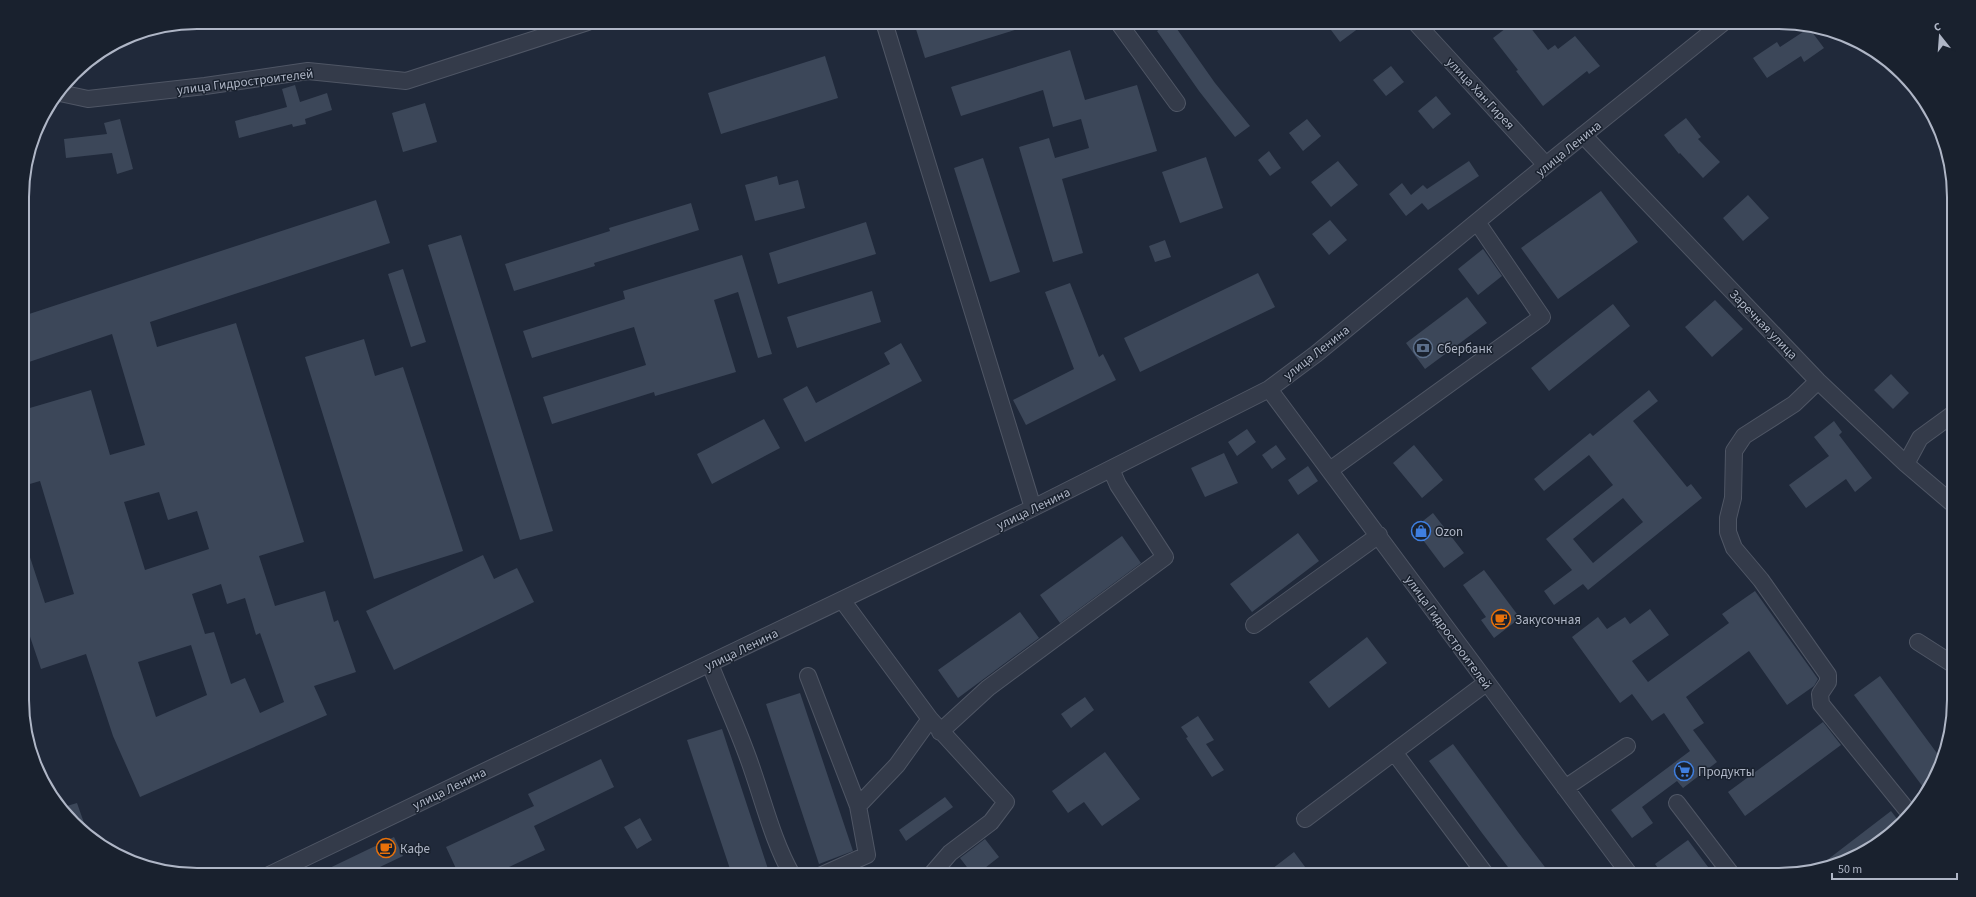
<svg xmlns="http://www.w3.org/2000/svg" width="1976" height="897" viewBox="0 0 1976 897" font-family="'Source Sans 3',sans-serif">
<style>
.building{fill:#3c4759;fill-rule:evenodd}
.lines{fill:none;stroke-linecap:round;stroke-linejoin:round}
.minor-casing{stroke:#4f5665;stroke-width:18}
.minor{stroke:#343b4a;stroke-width:16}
.labels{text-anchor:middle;stroke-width:3;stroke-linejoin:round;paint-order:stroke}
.street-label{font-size:13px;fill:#afb6c6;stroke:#19212e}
.poi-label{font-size:13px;fill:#afb6c6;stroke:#19212e;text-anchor:start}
.rim{fill:none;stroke:#afb6c6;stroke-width:2}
</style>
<rect width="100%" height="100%" fill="#20293a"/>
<path class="building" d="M 927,22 L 1030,22 L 1031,25 L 925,58 L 915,26 Z
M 1170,22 L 1172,22 L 1215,83 L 1250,126 L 1235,137 L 1199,91 L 1157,31 Z
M 1325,22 L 1367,22 L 1340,42 Z
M 1514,22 L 1526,22 L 1548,50 L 1555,45 L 1558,49 L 1575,36 L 1600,66 L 1589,74 L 1587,71 L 1543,106 L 1516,71 L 1518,70 L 1493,38 Z
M 1809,28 L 1824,48 L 1804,62 L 1801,56 L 1767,78 L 1753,58 L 1777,42 L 1780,47 Z
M 1070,50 L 1085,100 L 1137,85 L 1157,151 L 1062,179 L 1083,253 L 1053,262 L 1019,147 L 1049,138 L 1055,158 L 1089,148 L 1081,119 L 1053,127 L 1043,90 L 961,116 L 951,87 Z
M 825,56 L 838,98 L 721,134 L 708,93 Z
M 1391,66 L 1404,82 L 1386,96 L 1373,80 Z
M 295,85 L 300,102 L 327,93 L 332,110 L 305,119 L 306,124 L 293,127 L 292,124 L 239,138 L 235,121 L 287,107 L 282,89 Z
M 1436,96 L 1451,114 L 1433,129 L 1418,111 Z
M 425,103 L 437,142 L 403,152 L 392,113 Z
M 1686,118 L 1701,137 L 1698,139 L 1720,162 L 1703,178 L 1680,153 L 1679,154 L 1664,135 Z
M 120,119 L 133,169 L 117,174 L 112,153 L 66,158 L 64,139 L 107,134 L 104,123 Z
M 1307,119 L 1321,136 L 1303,151 L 1289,133 Z
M 1269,151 L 1281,168 L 1270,176 L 1258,160 Z
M 1206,157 L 1223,208 L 1180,223 L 1162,172 Z
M 983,158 L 1020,272 L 990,282 L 954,168 Z
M 1338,161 L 1358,185 L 1331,207 L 1311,182 Z
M 1469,161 L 1479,176 L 1428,210 L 1422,203 L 1406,216 L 1389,194 L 1402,183 L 1411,195 L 1423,185 L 1427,189 Z
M 777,176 L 779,185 L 798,180 L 805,208 L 755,221 L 745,185 Z
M 1601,191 L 1638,242 L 1558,299 L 1521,248 Z
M 1748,195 L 1769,218 L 1743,241 L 1723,218 Z
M 376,200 L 390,243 L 150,322 L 157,347 L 236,323 L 304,542 L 259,556 L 275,606 L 325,591 L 334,622 L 338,620 L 356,672 L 314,686 L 327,715 L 140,797 L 113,736 L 86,654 L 41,669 L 23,616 L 23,545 L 26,545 L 45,603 L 74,594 L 40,481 L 23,486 L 23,410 L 91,390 L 110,455 L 145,445 L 112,334 L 23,364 L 23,316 ZM 159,492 L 168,520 L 197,511 L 209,549 L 145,570 L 124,502 ZM 221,584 L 227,604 L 245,598 L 256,635 L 260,633 L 284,702 L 260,713 L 245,678 L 231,684 L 214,632 L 205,634 L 192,594 ZM 191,645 L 207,695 L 156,717 L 138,662 Z
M 691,203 L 699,230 L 594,263 L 595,266 L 514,291 L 505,264 L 610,231 L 609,228 Z
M 1330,220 L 1347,240 L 1329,255 L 1312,234 Z
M 866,222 L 876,254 L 778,284 L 769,253 Z
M 461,235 L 553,531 L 520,540 L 428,245 Z
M 1165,240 L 1171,257 L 1155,262 L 1149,246 Z
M 1483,249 L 1502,276 L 1478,295 L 1458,269 Z
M 742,255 L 772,354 L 758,358 L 738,292 L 714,300 L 736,372 L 655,396 L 654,392 L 552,424 L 543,397 L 646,365 L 634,327 L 532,358 L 523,331 L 625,299 L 623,291 Z
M 403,269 L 426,342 L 411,347 L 388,274 Z
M 1258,273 L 1275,307 L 1140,372 L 1124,338 Z
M 1070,283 L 1099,357 L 1103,354 L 1116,380 L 1026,425 L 1013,400 L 1074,369 L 1045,292 Z
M 872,291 L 881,322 L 797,348 L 787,317 Z
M 1467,297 L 1487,323 L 1425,369 L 1406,343 Z
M 1715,300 L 1743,329 L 1712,357 L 1685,327 Z
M 1613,304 L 1630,326 L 1549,391 L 1531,368 Z
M 364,339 L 375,376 L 403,367 L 463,551 L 374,579 L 305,357 Z
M 901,343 L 922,381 L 805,442 L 783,399 L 807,386 L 816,403 L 890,364 L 884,353 Z
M 1891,374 L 1909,393 L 1893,409 L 1874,390 Z
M 1649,390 L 1658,401 L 1633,421 L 1687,487 L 1691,484 L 1702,498 L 1588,590 L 1583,584 L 1554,605 L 1544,591 L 1572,570 L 1546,539 L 1613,485 L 1589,455 L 1544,491 L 1534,479 L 1590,433 L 1593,436 ZM 1623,498 L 1643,522 L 1593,563 L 1573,539 Z
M 764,419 L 780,448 L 712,484 L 697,454 Z
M 1834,421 L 1842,432 L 1839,435 L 1872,478 L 1855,492 L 1846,479 L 1806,508 L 1789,485 L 1829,456 L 1814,437 Z
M 1247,429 L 1256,442 L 1237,456 L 1228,442 Z
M 1276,445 L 1286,459 L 1272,469 L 1262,455 Z
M 1414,445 L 1443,480 L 1422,498 L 1393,463 Z
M 1224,453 L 1238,483 L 1205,497 L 1191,468 Z
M 1308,466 L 1318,481 L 1298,495 L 1288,480 Z
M 1433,513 L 1464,553 L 1444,568 L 1414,528 Z
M 1298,533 L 1319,561 L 1252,612 L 1230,584 Z
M 1122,536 L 1141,563 L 1060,623 L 1040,595 Z
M 483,555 L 494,579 L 517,568 L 534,602 L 394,670 L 366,611 Z
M 1484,570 L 1520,618 L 1494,638 L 1481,620 L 1486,617 L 1463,585 Z
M 1755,591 L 1818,679 L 1814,686 L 1787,705 L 1749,651 L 1686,697 L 1704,723 L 1693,730 L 1717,762 L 1683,788 L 1677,781 L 1642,807 L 1653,823 L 1632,838 L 1611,810 L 1690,751 L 1664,713 L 1652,721 L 1632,694 L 1620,703 L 1572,637 L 1598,617 L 1607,629 L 1625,617 L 1630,624 L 1650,609 L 1669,635 L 1632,661 L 1648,682 L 1729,623 L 1722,614 Z
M 1020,612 L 1039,638 L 958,698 L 938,670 Z
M 1367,637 L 1387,663 L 1329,708 L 1309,682 Z
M 1880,676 L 1942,760 L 1941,767 L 1926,791 L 1854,695 Z
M 800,693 L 853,851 L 819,864 L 766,704 Z
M 1085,697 L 1094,710 L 1071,728 L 1061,714 Z
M 1198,716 L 1214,740 L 1206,744 L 1224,770 L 1212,777 L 1186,738 L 1188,737 L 1181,727 Z
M 1823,722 L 1841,745 L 1745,816 L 1728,792 Z
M 722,729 L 770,875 L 732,875 L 687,740 Z
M 1453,744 L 1518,832 L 1551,875 L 1514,875 L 1482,833 L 1429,761 Z
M 1105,752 L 1140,799 L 1102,826 L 1084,802 L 1068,813 L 1052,791 Z
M 601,759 L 614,787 L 534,826 L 545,850 L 492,875 L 459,875 L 446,847 L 534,806 L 528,794 Z
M 945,797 L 953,807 L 906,841 L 899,830 Z
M 77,803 L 89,837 L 60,808 Z
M 1891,811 L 1901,824 L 1876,845 L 1836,866 L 1814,870 Z
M 640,818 L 652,840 L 637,849 L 624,827 Z
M 394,837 L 403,856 L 363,875 L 315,875 Z
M 985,839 L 999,857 L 976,875 L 973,875 L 960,858 Z
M 1688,840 L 1714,875 L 1663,875 L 1655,864 Z
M 1294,852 L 1311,875 L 1264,875 Z"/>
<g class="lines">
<g class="minor-casing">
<path id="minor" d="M 884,22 L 1033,508
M 1118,22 L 1177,103
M 1415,22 L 1546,165
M 60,93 L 88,99 L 205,86 L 308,71 L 406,81 L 588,22
M 1583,135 L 1818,381 L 1906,464 L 1953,504
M 1818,381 L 1794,404 L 1744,436 L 1734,451 L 1733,498 L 1728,518 L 1728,532 L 1734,548 L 1761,580 L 1828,675 L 1828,682 L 1820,694 L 1821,704 L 1911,815
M 1269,389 L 1630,875
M 1906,464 L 1920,438 L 1953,414
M 1330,470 L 1542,317 L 1477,222
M 842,600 L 930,719 L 1006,802 L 991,822 L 950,853 L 931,875
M 1254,625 L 1379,535
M 1918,642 L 1954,665
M 710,664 C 724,700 741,735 753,772 C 765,807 774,843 792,875
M 808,676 L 858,806 L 867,855 L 822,875
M 940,732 L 988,688 L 1165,557 L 1118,485 L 1111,469
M 1394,752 L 1486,875
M 1565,788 L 1627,746
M 1677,803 L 1732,875
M 858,806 L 897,765 L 930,719
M 1305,819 L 1486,683
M 269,875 L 1033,508 L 1269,389 L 1316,354 L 1546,165 L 1724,22"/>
</g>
<use href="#minor" class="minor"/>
</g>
<defs>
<g id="bank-ring" transform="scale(1)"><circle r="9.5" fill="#19212e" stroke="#5c6f8a" stroke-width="1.5"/><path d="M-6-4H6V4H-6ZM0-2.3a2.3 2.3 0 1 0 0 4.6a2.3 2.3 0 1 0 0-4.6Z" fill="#5c6f8a"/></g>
<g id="shop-ring" transform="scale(1)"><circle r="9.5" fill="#19212e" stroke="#3f7fe0" stroke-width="1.5"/><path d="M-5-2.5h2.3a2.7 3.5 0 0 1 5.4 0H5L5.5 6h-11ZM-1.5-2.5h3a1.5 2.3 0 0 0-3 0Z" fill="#3f7fe0"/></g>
<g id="cafe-ring" transform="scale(1)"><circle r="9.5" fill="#19212e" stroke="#e8710a" stroke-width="1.5"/><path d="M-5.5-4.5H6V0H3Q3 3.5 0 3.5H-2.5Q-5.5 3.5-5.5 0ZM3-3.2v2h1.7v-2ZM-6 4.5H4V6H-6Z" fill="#e8710a"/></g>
<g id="supermarket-ring" transform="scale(1)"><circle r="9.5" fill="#19212e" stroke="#3f7fe0" stroke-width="1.5"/><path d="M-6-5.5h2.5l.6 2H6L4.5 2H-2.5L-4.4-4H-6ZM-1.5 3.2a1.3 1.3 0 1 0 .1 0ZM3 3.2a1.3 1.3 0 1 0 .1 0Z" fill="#3f7fe0"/></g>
</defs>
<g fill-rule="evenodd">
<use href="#bank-ring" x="1423" y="348"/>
<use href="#shop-ring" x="1421" y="531"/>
<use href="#cafe-ring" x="1501" y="619"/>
<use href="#supermarket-ring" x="1684" y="771"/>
<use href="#cafe-ring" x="386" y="848"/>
</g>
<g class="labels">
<g class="street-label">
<text transform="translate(245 81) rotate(-7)" y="5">улица Гидростроителей</text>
<text transform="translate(1481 93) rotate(47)" y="5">улица Хан Гирея</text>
<text transform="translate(1568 148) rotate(-39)" y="5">улица Ленина</text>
<text transform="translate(1764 324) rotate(46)" y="5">Заречная улица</text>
<text transform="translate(1316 352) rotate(-38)" y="5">улица Ленина</text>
<text transform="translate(1033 508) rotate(-26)" y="5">улица Ленина</text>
<text transform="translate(1449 632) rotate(54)" y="5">улица Гидростроителей</text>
<text transform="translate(741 649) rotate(-26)" y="5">улица Ленина</text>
<text transform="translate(449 788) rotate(-26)" y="5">улица Ленина</text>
</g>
<g class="poi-label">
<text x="1437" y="353">Сбербанк</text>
<text x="1435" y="536">Ozon</text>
<text x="1515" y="624">Закусочная</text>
<text x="1698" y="776">Продукты</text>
<text x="400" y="853">Кафе</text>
</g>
</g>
<path d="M0 0H1976V897H0ZM197 29H1779A168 168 0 0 1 1947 197V700A168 168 0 0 1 1779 868H197A168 168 0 0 1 29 700V197A168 168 0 0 1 197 29Z" fill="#19212e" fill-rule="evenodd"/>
<path class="rim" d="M197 29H1779A168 168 0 0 1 1947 197V700A168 168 0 0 1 1779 868H197A168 168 0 0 1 29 700V197A168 168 0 0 1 197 29Z"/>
<g transform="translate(1940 36) rotate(343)" stroke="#19212e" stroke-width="3" paint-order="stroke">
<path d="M0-3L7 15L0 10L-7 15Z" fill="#afb6c6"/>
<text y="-6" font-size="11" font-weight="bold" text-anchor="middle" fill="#afb6c6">С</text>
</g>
<path d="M1832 873v6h125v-6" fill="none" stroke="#afb6c6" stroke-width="2"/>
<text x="1838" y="873" font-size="12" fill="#afb6c6" stroke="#19212e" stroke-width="3" paint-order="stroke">50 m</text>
</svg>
